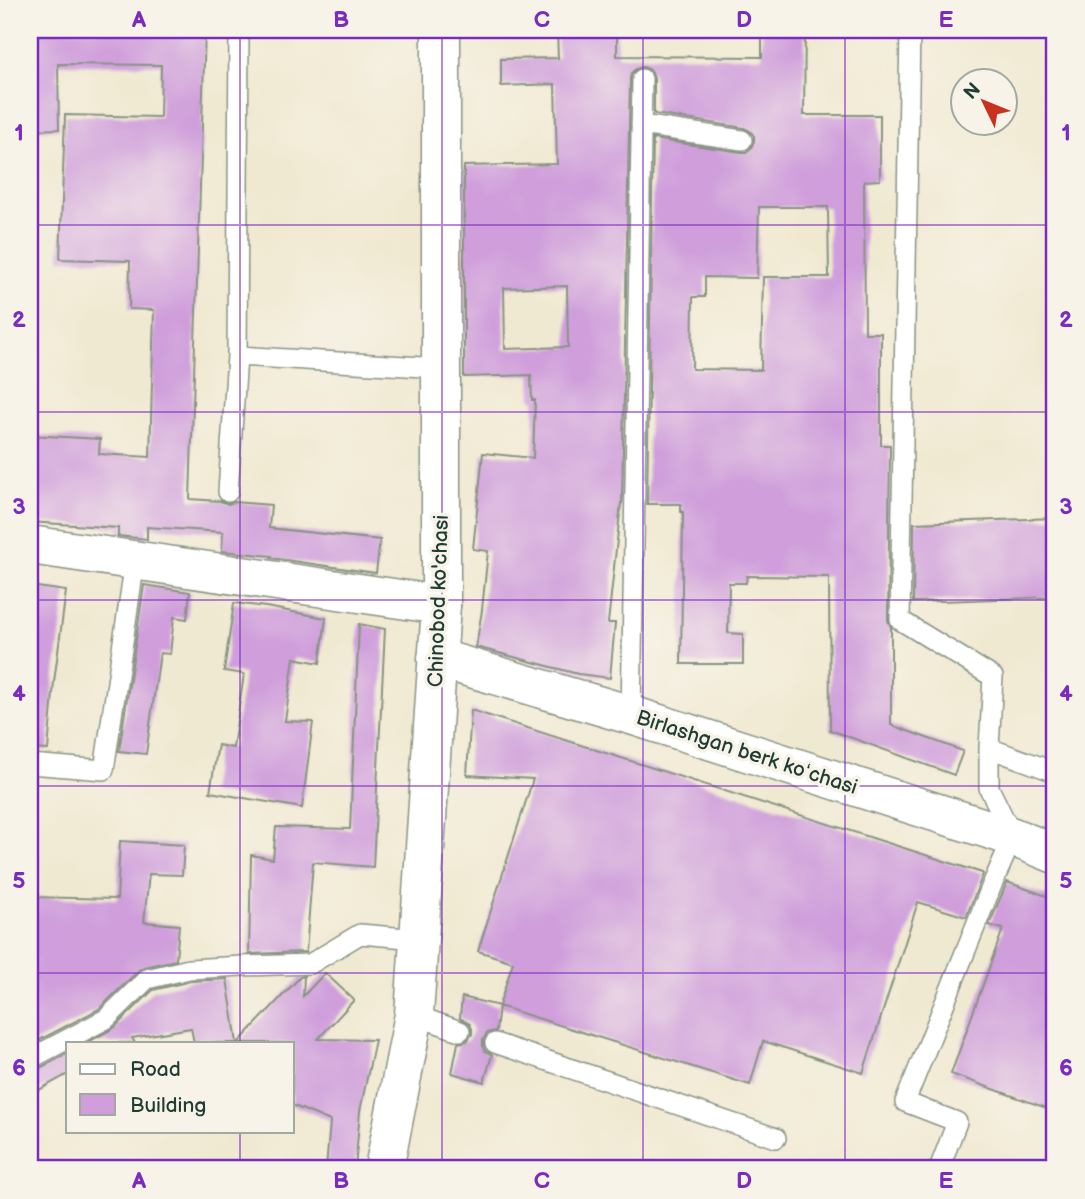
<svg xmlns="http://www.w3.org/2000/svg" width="1085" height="1199" viewBox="0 0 1085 1199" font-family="'Balsamiq Sans',sans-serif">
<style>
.building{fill:#cf9edb;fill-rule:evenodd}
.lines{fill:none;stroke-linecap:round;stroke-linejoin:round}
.service-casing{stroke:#889383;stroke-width:22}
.minor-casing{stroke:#889383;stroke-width:41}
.tertiary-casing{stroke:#889383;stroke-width:41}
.service{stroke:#fff;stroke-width:19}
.minor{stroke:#fff;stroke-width:38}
.tertiary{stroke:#fff;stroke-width:38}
.grid{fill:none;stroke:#7b2cbf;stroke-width:2;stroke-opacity:0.55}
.labels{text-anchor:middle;stroke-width:7;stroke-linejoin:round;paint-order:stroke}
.street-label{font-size:21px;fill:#1f3d34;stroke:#f7f3e8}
.neatline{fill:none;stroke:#7b2cbf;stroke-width:2.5}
.grid-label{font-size:23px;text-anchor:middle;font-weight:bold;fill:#7b2cbf}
</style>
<rect width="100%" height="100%" fill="#f7f3e8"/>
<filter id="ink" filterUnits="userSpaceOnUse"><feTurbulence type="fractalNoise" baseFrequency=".0143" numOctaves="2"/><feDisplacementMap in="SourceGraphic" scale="14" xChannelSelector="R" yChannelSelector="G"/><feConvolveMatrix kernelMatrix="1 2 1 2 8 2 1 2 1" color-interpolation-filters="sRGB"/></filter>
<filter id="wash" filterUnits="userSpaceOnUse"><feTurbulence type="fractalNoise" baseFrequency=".00686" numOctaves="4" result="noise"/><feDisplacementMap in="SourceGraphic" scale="28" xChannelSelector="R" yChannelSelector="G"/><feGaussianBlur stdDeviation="1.57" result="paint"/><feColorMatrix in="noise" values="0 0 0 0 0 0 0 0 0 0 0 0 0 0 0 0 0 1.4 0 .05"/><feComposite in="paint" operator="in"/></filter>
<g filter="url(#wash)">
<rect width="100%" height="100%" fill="#f0e9d2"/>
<g id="blocks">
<path class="building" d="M 30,30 L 205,30 L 190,499 L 220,501 L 228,504 L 234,502 L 271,505 L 269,528 L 380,540 L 376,573 L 271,558 L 272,556 L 222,551 L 223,532 L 147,527 L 147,539 L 118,536 L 118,528 L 30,522 L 30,435 L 100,439 L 99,454 L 150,457 L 154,310 L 129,309 L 130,261 L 60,259 L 65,115 L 160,117 L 161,65 L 58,64 L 59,129 L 30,130 Z
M 557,30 L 617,30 L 617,56 L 762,57 L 762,30 L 805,30 L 804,115 L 880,115 L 880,180 L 864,181 L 865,333 L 881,333 L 881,445 L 890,445 L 888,620 L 891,627 L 891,725 L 963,751 L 954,775 L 830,730 L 829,577 L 747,576 L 746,583 L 729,583 L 728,633 L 743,634 L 743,664 L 681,664 L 683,512 L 681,512 L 681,504 L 647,504 L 653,139 L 741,152 L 746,152 L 751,148 L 754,141 L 754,136 L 750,131 L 744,128 L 654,114 L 654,79 L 652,73 L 649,69 L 643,67 L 636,69 L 631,73 L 630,79 L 622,503 L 621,503 L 608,623 L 615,623 L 610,678 L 578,674 L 476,647 L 482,610 L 488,551 L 473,549 L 483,453 L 533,458 L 535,400 L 532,400 L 531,375 L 464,377 L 464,166 L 557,164 L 555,84 L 501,86 L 501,59 L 558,58 ZM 759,207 L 828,207 L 829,277 L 763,277 L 761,370 L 692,369 L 693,297 L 705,297 L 705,277 L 757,278 ZM 567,286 L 568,347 L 505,349 L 504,288 Z
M 1055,518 L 1055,597 L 913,602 L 914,523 Z
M 144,585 L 190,592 L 187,619 L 174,617 L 170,654 L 160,653 L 146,754 L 119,751 Z
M 30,586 L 66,591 L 54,682 L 48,750 L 30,749 Z
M 234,603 L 266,607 L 326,618 L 320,663 L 294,658 L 285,721 L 313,722 L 302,808 L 210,792 L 218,745 L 233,748 L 244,674 L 224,671 Z
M 359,624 L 385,629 L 373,867 L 313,862 L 306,952 L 249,954 L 251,855 L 273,859 L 276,827 L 350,829 Z
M 471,710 L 982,873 L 983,874 L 966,917 L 918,902 L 863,1073 L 763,1041 L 750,1085 L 499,1006 L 513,962 L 478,951 L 533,779 L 467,775 Z
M 120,841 L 184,845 L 182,875 L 149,874 L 144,922 L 179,925 L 176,960 L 144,967 L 139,970 L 99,1009 L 30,1045 L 30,897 L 117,899 Z
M 1007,882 L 1055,899 L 1055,1111 L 951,1074 L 1003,929 L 989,925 Z
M 325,973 L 354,1000 L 318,1039 L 375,1040 L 360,1111 L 355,1169 L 326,1169 L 330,1121 L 292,1105 L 292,1043 L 238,1043 L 300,977 L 304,976 L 303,996 Z
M 227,979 L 237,1043 L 194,1043 L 191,1028 L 132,1038 L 135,1043 L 86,1043 L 114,1028 L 153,990 L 191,981 Z
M 462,997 L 499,1006 L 496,1031 L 487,1033 L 483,1040 L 483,1046 L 485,1051 L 492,1055 L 484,1082 L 452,1073 L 458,1043 L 467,1041 L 472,1034 L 472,1029 L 470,1024 L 460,1018 Z
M 68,1053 L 68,1074 L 30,1095 L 30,1071 L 36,1070 Z"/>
</g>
</g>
<g filter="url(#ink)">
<use href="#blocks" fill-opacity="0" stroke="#889383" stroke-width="2"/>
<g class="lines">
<g class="service-casing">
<path id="service" d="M 239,30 L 237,356 L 440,368
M 910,30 L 900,620 L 993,677 L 989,748 L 989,788 L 1013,837 L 992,885 L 905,1102 L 957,1122 L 939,1169
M 641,125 L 742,140
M 228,492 L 237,356
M 631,715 L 642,79
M 989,748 L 1055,772
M 30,764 L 104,770 L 135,561
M 414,1015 L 460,1031
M 495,1043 L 776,1138
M 30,1059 L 106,1019 L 147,979 L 189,969 L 242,966 L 310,964 L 360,934 L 418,939"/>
</g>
<g class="minor-casing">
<path id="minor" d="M 30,545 L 441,605
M 437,658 L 631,715 L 1013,837 L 1055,854"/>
</g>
<g class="tertiary-casing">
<path id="tertiary" d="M 384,1169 L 414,1015 L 441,605 L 441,30"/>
</g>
<use href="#service" class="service"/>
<use href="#minor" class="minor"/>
<use href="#tertiary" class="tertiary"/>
</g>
</g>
<path class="grid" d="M 240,30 L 240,1043M 442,30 L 442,1169M 643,30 L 643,1169M 845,30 L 845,1169M 30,225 L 1055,225M 30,412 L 1055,412M 30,600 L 1055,600M 30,786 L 1055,786M 30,973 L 1055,973M 240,1131 L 240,1169"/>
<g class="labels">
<g class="street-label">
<text transform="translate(438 601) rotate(-88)" y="7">Chinobod ko'chasi</text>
<text transform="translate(747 752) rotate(18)" y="7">Birlashgan berk koʻchasi</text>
</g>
</g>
<rect width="1085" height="1199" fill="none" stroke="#f7f3e8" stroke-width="77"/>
<rect x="66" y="1042" width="228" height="91" fill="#f7f3e8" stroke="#a1aaa0" stroke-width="2"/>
<rect x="80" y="1064" width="35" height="10" fill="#ffffff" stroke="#a1aaa0" stroke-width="2"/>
<text x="130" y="1076" font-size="21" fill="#1f3d34">Road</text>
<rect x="80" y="1094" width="35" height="21" fill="#cf9edb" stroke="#a1aaa0" stroke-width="2"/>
<text x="130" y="1112" font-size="21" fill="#1f3d34">Building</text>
<g transform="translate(984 102) rotate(313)"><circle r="33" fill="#f7f3e8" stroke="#a1aaa0" stroke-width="2"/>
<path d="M0-5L12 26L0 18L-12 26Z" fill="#c8321e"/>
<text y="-10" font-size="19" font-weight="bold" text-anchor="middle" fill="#1f3d34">N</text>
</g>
<rect x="38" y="38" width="1008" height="1122" class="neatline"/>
<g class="grid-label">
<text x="139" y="27">A</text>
<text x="341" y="27">B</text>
<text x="542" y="27">C</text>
<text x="744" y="27">D</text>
<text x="946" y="27">E</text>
<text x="19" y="140">1</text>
<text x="1066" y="140">1</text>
<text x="19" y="327">2</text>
<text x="1066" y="327">2</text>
<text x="19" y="514">3</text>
<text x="1066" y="514">3</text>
<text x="19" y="701">4</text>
<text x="1066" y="701">4</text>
<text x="19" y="888">5</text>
<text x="1066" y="888">5</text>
<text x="19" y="1075">6</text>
<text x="1066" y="1075">6</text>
<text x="139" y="1188">A</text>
<text x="341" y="1188">B</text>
<text x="542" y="1188">C</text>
<text x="744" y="1188">D</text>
<text x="946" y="1188">E</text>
</g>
</svg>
